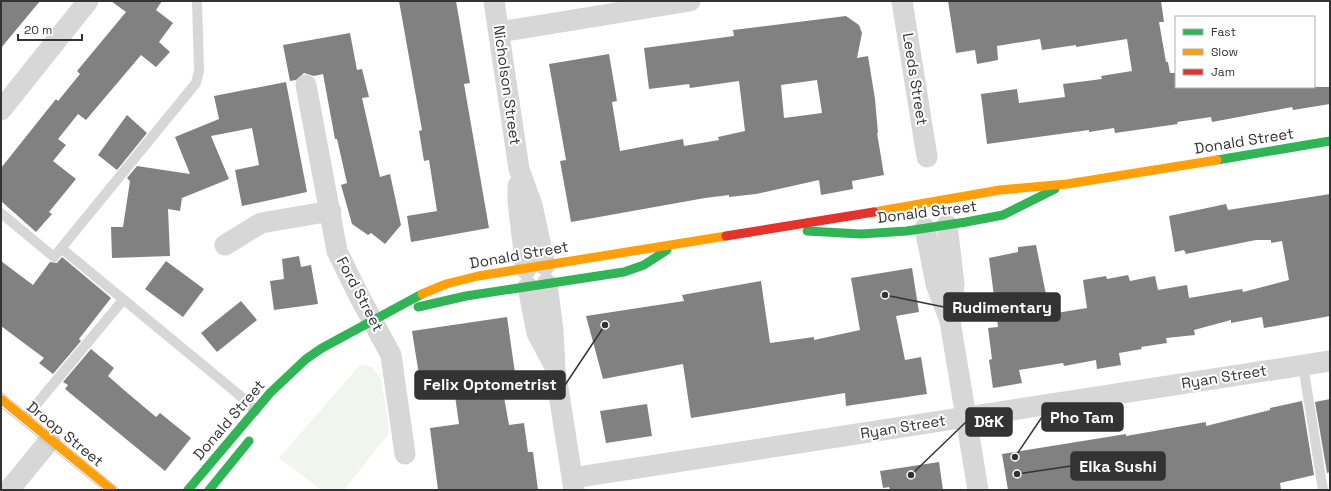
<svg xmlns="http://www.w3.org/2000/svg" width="1331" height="491" viewBox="0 0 1331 491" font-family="'Space Grotesk',sans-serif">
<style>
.green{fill:#f1f5ed}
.building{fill:#818181;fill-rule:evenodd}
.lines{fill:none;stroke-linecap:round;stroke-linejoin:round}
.lane{stroke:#d7d7d7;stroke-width:10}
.street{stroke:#d7d7d7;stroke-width:21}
.fast{stroke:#30b455;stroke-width:9}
.slow{stroke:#ff9f0a;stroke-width:9}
.jam{stroke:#e5322d;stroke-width:9}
.tram{stroke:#bebebe;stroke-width:1}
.labels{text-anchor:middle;stroke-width:4;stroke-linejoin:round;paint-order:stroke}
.street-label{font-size:15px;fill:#333;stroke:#fff}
.leader{fill:none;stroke:#333;stroke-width:1.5}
.callout-dot{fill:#333;stroke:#fff;stroke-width:1.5}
.callout{fill:#333;stroke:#333;stroke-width:1.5}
.callout-label{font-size:16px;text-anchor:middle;font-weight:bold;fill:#fff}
</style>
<rect width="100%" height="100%" fill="#fff"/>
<path class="green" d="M 361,364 L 372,367 L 381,380 L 387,413 L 389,433 L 344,490 L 322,490 L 279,458 Z"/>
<path class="building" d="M 1,1 L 40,1 L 1,48 Z
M 111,1 L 162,1 L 156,10 L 173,23 L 159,42 L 170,52 L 156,67 L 141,55 L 86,120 L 78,114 L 58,139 L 66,145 L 53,161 L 76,179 L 49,212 L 52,214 L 36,232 L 1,201 L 1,168 L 56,99 L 58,101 L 80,74 L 77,71 L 126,12 Z
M 399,1 L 456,1 L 470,83 L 464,84 L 489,228 L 411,242 L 407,216 L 437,211 L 429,160 L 424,161 L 419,131 L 422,130 Z
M 948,1 L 1161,1 L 1164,22 L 1159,22 L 1166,62 L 1168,62 L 1170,73 L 1176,73 L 1176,87 L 1330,87 L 1330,104 L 1293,110 L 1292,107 L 1212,122 L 1211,117 L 1177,122 L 1178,124 L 1115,133 L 1114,128 L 1089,132 L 1089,130 L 987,144 L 981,94 L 1017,89 L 1019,103 L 1065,97 L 1063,84 L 1102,79 L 1101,76 L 1132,71 L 1127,39 L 1076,47 L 1076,45 L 1042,50 L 1040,39 L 997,46 L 998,60 L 977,64 L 975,50 L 956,53 Z
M 846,16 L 859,25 L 862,33 L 857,58 L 868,56 L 875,99 L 878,133 L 877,133 L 884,175 L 852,181 L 853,189 L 821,195 L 819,180 L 756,194 L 729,197 L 729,195 L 705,198 L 571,222 L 560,161 L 566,160 L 549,64 L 609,54 L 617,101 L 612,102 L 620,151 L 683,139 L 684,146 L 719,140 L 718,137 L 745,131 L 739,81 L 690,88 L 689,84 L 649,89 L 644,48 L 734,36 L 733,30 ZM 817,80 L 822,113 L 784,118 L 781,85 Z
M 350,33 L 357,70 L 362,69 L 369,97 L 362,98 L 380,177 L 390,174 L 401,225 L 385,244 L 371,233 L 368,235 L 352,224 L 341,185 L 347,183 L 337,139 L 335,139 L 323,74 L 314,76 L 304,73 L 296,80 L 290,81 L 283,45 Z
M 286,82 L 307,192 L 242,206 L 235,170 L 259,165 L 252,128 L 211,136 L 229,179 L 182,198 L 180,211 L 168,209 L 170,256 L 112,258 L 111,227 L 123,227 L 130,181 L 127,178 L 137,166 L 190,174 L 175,137 L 219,119 L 214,96 Z
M 127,115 L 147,133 L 117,170 L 98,155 Z
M 1330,194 L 1330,316 L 1264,328 L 1262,317 L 1231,323 L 1231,320 L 1194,330 L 1195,335 L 1166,338 L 1167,343 L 1141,347 L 1142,349 L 1119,353 L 1121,365 L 1097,369 L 1096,360 L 1064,366 L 1063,363 L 1019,370 L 1022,383 L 993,388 L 989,360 L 992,359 L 988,328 L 998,327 L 989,258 L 1018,252 L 1018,247 L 1036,245 L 1050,314 L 1087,308 L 1083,280 L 1106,276 L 1107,279 L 1128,275 L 1130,281 L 1155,276 L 1158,290 L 1187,285 L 1189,298 L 1242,289 L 1243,292 L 1289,280 L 1282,241 L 1271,243 L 1271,240 L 1256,240 L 1186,254 L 1184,250 L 1175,252 L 1169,216 L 1226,204 L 1228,210 Z
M 299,256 L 301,267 L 311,265 L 318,304 L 274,310 L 270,281 L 284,279 L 282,259 Z
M 62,257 L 111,298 L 79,339 L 81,341 L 53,374 L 39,363 L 44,358 L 1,326 L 1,261 L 33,285 L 50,262 L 57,263 Z
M 166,261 L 204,289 L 183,317 L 145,289 Z
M 912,268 L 919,312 L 896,316 L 905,360 L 921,357 L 927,394 L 846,406 L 845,393 L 691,418 L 683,364 L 603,379 L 586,316 L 684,301 L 682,295 L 761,281 L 770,343 L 814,337 L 814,340 L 860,330 L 851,278 Z
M 241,301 L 257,320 L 217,352 L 201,333 Z
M 507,317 L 518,394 L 504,397 L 509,425 L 524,423 L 528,452 L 533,452 L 538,490 L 438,490 L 430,428 L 459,424 L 454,389 L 422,394 L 412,331 Z
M 91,349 L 114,368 L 108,376 L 124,390 L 156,417 L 160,413 L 191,438 L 165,471 L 65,389 L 68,385 L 63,382 Z
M 1330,399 L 1330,472 L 1327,473 L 1315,402 Z
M 1302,401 L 1314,475 L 1280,483 L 1281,490 L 1008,490 L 1002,454 L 1126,434 L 1126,436 L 1206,422 L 1206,426 L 1270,410 L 1270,408 Z
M 647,404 L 652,436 L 606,443 L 600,411 Z
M 939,462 L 943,490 L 890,490 L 889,487 L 883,488 L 880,471 Z"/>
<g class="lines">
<path class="lane" d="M 1,213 L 54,257 L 196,83 L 199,71 L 197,1
M 61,248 L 238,394 L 256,411
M 1303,365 L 1323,490
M 25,418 L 123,300"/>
<path class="street" d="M 494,1 L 519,169 L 532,205 L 545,265
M 902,1 L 927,157
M 499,32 L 690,1
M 306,85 L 337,251 L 358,294 L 391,355 L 405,454
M 1,110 L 88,1
M 518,186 L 518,202 L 526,269
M 947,225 L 954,284 L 950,320
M 925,228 L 936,284 L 950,321 L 978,490
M 225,245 L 261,223 L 331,211
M 547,284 L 553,330 L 555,369 L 574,490
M 528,287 L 537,333 L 553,363
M 572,478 L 1330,361
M 9,490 L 50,440"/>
<path class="fast" d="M 1217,160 L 1330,141
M 807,231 L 861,234 L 907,231 L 966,222 L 1003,215 L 1055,189
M 418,307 L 466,296 L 624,272 L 644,265 L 667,250
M 188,490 L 270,393 L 306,359 L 322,348 L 422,294
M 209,490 L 249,441"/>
<path class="slow" d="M 874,212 L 1000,190 L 1067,184 L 1217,160
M 422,294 L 446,284 L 478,276 L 726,236
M 1,399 L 112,490"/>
<path class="jam" d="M 726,236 L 874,212"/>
<path class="tram" d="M 1,392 L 120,490
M 1,407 L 103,490"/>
</g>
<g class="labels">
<g class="street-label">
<text transform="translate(915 79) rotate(81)" y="5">Leeds Street</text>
<text transform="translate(507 85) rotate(82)" y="5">Nicholson Street</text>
<text transform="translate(1244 141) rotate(-9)" y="5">Donald Street</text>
<text transform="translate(927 212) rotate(-7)" y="5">Donald Street</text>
<text transform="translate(519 255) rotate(-10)" y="5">Donald Street</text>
<text transform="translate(360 294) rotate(62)" y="5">Ford Street</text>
<text transform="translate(1224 377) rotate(-9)" y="5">Ryan Street</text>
<text transform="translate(229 420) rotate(-49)" y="5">Donald Street</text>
<text transform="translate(903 427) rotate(-9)" y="5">Ryan Street</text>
<text transform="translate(65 434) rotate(39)" y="5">Droop Street</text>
</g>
</g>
<path class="leader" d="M885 295L944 307M605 325L565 385M1015 457L1042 417M911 475L966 422M1017 474L1071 466"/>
<g class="callout-dot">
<circle cx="885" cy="295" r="4"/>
<circle cx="605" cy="325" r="4"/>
<circle cx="1015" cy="457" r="4"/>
<circle cx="911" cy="475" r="4"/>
<circle cx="1017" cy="474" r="4"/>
</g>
<g class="callout">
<rect x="944" y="293" width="116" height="28" rx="4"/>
<rect x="415" y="371" width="150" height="28" rx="4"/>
<rect x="1042" y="403" width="81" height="28" rx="4"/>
<rect x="966" y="408" width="46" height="28" rx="4"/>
<rect x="1071" y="452" width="94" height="28" rx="4"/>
</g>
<g class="callout-label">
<text x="1002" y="313">Rudimentary</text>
<text x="490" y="390">Felix Optometrist</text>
<text x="1082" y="423">Pho Tam</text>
<text x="989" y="427">D&amp;K</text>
<text x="1118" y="472">Elka Sushi</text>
</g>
<rect width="1331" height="491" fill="none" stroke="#333333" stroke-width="4"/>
<rect x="1175" y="16" width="140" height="72" fill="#ffffff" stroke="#adadad"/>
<rect x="1183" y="29" width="20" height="6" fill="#30b455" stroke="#adadad"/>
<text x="1211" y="36" font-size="12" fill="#333333">Fast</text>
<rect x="1183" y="49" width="20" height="6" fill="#ff9f0a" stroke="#adadad"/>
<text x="1211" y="56" font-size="12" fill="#333333">Slow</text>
<rect x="1183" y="69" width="20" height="6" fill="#e5322d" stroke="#adadad"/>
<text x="1211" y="76" font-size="12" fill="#333333">Jam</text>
<path d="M18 34v6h64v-6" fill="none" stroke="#333333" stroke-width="2"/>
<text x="24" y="34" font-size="12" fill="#333333" stroke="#ffffff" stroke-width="3" paint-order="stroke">20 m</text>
</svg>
